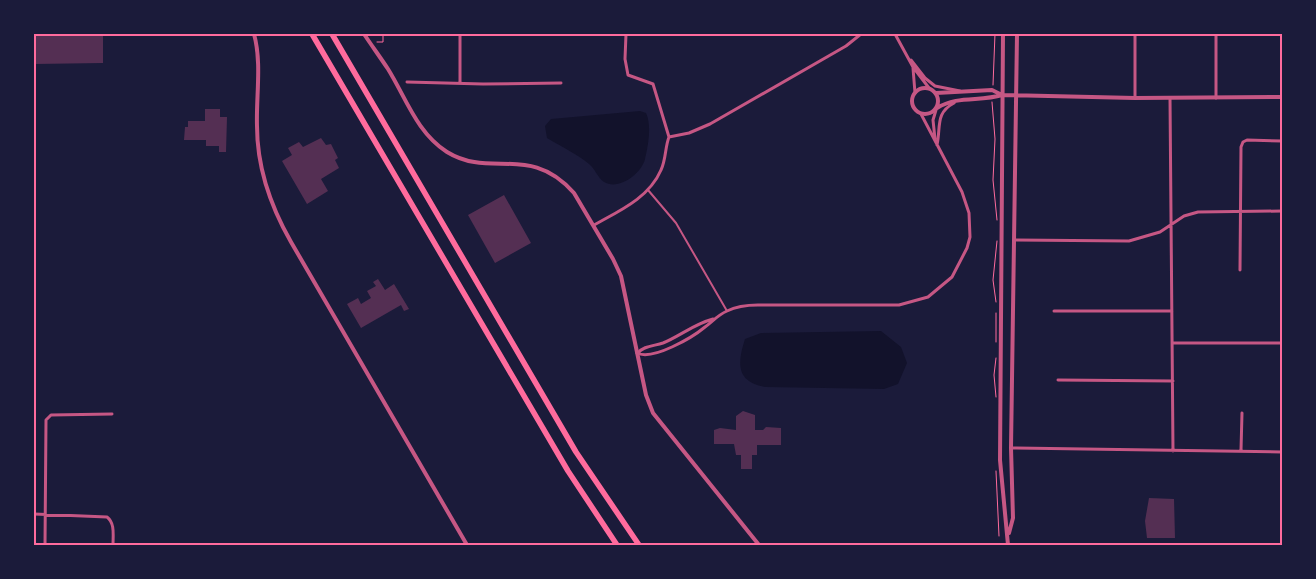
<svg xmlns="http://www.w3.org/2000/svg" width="1316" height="579" viewBox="0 0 1316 579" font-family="Montserrat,sans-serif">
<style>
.water{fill:#12122b}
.building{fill:#542f53}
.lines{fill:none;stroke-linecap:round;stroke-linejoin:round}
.path{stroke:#ff6b9d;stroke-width:1}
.service{stroke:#c65784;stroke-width:2}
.minor{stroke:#c65784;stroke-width:3}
.tertiary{stroke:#c65784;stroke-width:4}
.motorway{stroke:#ff6b9d;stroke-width:5.5}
.neatline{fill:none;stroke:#ff6b9d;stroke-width:2}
</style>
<rect width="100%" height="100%" fill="#1b1b3a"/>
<path class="water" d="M 640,111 L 646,113 C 652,126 648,146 645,159 C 642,173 619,191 604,182 C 598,178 595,169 589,164 C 577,154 560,146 547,138 L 545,126 L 551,119 Z
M 881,331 L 901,347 L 907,363 L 898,384 L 884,389 L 766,387 C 736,382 737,364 745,339 L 761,333 Z"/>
<path class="building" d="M 34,34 L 103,34 L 103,63 L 34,64 Z
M 205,109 L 220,109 L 220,117 L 227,117 L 226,152 L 219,152 L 219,146 L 206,146 L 206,140 L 184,140 L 185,127 L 188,127 L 188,121 L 205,121 Z
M 321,138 L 326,145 L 331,144 L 338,158 L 335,160 L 339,168 L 321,179 L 328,191 L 307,204 L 282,161 L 292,155 L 288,148 L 299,142 L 303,147 Z
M 504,195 L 531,243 L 495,263 L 468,215 Z
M 378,279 L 385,290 L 394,284 L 409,309 L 404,311 L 401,305 L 361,328 L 347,304 L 358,298 L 361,304 L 371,298 L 367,291 L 376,286 L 373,282 Z
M 743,411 L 755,415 L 755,430 L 763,430 L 766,427 L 781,428 L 781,445 L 757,445 L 757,455 L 752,455 L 752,469 L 741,469 L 741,455 L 736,455 L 734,444 L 714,444 L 714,430 L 720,428 L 736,430 L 736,416 Z
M 1149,498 L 1174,499 L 1175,538 L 1147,538 L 1145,521 Z"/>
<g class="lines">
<path class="path" d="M 377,42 L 383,42 L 383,34
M 993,85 L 995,34
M 992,102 L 995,139 L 993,180 L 997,220
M 996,302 L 993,280 L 997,241
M 996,342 L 996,313
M 996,397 L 994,375 L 996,358
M 996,471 L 999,536"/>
<path class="service" d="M 648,190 L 676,223 L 727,311"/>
<path class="minor" d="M 460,34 L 460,83
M 626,34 L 625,59 L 628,75 L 653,84 L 669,137
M 895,34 L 913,67 L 929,88
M 1216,34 L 1216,98
M 911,60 L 925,78 L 935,86 L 960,91
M 913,68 L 915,93
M 407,82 L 483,84 L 561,83
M 1135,98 L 1135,34
M 1170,98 L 1173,451
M 935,139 L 933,120 L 936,110
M 937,145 C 941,127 935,113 954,103
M 594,225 C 619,211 649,198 661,170 C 666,160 665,147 669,137 L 689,133 L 710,124 L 846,46 L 861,34
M 1014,240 L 1129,241 L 1160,232 L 1184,216 L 1198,212 L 1282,211
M 1240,270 L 1241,147 L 1243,142 L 1247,140 L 1282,141
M 1054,311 L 1172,311
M 1173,343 L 1282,343
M 637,353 C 653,361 693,337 705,327 C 713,321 718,315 727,311 C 737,306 747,305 758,305 L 899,305 L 928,297 L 952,277 L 967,248 L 970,237 L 969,213 L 962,192 L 921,114
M 638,353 C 643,346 654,346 663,343 C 680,336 694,324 713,319
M 1058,380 L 1173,381
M 1011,448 L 1282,452
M 1241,450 L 1242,413
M 34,514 L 107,517 C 115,523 113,535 113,545
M 45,545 L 46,420 L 51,415 L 112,414"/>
<path class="tertiary" d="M 254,34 C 262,63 256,96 257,126 C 257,167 271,207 291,242 L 467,545
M 364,34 C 372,46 380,57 388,69 C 406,98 417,133 447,152 C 491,179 530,143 574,193 L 613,259 L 621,276 L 646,395 L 653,413 L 759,545
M 1003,34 L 1000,460 L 1008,545
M912 101a13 13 0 1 1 26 0a13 13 0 1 1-26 0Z
M 936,93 L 992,90 L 1002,95
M 937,108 C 958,95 980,102 1002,95 L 1135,98 L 1282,97
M 1009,533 L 1013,518 L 1011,448 L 1017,34"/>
<path class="motorway" d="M 312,34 L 568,471 L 617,545
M 332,34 L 576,452 L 639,545"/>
</g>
<rect width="1316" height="579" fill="none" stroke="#1b1b3a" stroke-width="70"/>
<rect x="35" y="35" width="1246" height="509" class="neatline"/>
</svg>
